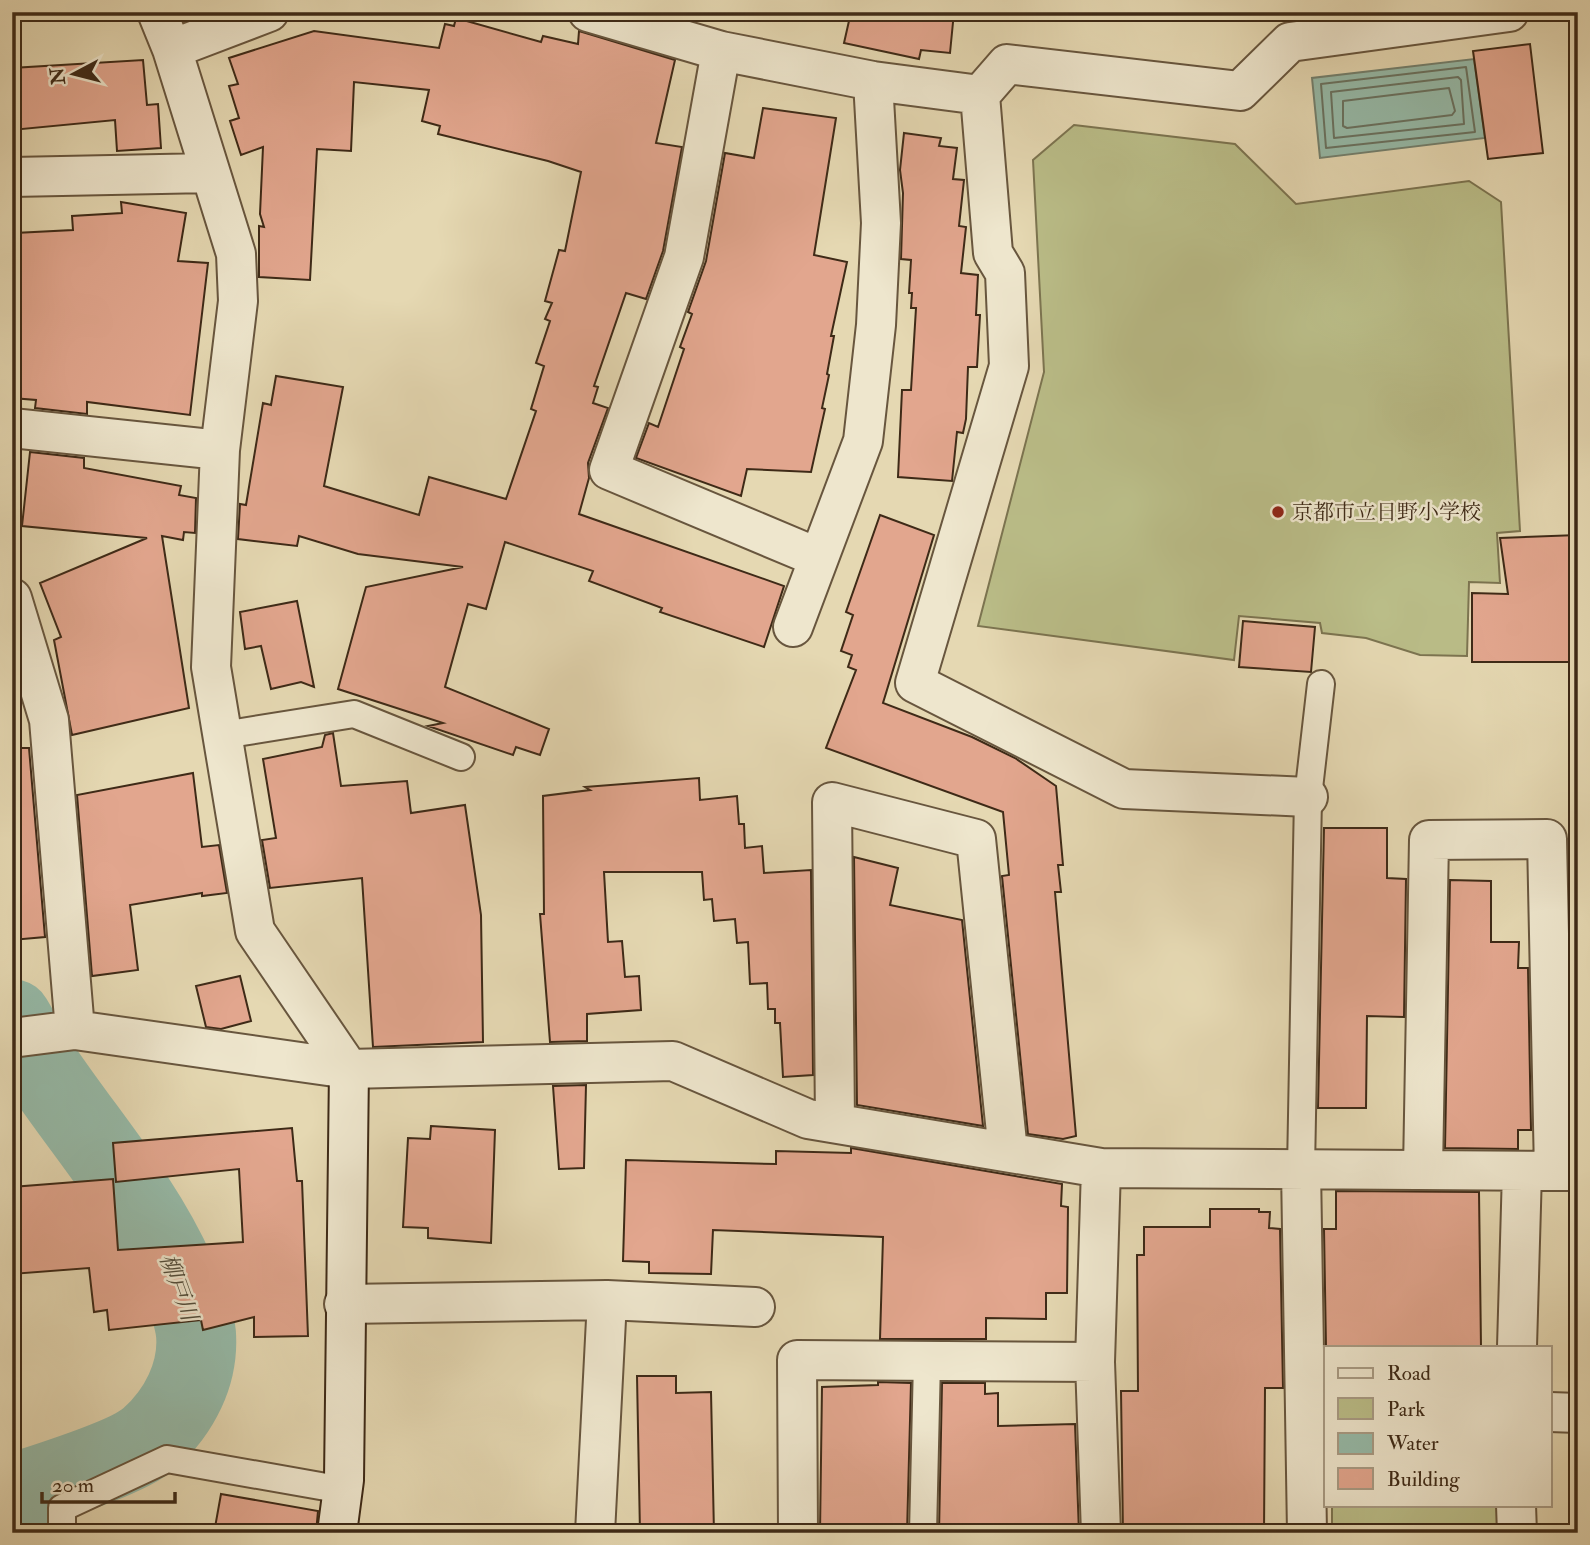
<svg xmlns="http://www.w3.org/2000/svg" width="1590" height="1545" viewBox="0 0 1590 1545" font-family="'IM FELL Double Pica','Noto Serif JP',serif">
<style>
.green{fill:#babd88;stroke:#7c7450;stroke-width:2}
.water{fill:#96baa8;stroke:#73806e;stroke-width:2}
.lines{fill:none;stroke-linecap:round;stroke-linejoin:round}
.shore{stroke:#6a7260;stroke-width:2}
.river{stroke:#96baa8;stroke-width:80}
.building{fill:#e2a68e;stroke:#3e2a17;stroke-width:2}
.lane-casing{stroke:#68563e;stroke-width:30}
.street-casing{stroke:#68563e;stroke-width:42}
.secondary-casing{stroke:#3e2a17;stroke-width:42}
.lane{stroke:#eee6cd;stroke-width:26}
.street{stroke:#eee6cd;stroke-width:38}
.secondary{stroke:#eee6cd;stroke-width:38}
.poi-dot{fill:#8f2418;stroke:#eee6cd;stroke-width:2.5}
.labels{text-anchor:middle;stroke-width:5;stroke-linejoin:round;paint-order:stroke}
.poi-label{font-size:21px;fill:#3e2a17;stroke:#eee6cd;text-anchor:start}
.water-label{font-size:23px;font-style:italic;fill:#544e3b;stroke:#eee6cd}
</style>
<rect width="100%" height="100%" fill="#e5d8b2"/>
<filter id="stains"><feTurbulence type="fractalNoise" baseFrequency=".00286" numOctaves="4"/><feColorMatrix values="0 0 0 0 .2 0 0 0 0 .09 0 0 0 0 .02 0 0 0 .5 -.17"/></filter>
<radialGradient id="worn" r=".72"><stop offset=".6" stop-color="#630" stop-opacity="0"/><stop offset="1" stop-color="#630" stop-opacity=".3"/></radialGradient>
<path class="green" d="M 1074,125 L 1235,144 L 1296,204 L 1469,181 L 1501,202 L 1520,531 L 1497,533 L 1500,583 L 1469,582 L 1467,656 L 1420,655 L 1366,638 L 1322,633 L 1320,623 L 1239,616 L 1234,660 L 978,626 L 1044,372 L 1033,160 Z
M 1332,1505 L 1498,1505 L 1498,1533 L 1332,1533 Z"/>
<path class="water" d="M 1474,59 L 1485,138 L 1320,158 L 1312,78 Z"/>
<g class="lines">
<path class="shore" d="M 1466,67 L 1475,132 L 1326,148 L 1321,84 Z
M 1458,77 L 1461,80 L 1464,124 L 1334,138 L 1331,92 Z
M 1449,88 L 1455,111 L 1452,115 L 1347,128 L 1343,126 L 1343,101 Z"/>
<path class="river" d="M 12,1019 C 21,1034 30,1050 39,1065 C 86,1135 142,1197 176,1274 C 185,1293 194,1313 196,1334 C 199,1374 179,1412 150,1438 C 126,1459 45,1483 12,1494"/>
</g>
<path class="building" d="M 851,12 L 954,12 L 950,53 L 921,50 L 919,59 L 844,43 Z
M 456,18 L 541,42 L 543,36 L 578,44 L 579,31 L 675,60 L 656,143 L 682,147 L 663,251 L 646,299 L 626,293 L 594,386 L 598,387 L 593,403 L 608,408 L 588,463 L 589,478 L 579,514 L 784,586 L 764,647 L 660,612 L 662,608 L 589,581 L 593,571 L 505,542 L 486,609 L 468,604 L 445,687 L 549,729 L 540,755 L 516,747 L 513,755 L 428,726 L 443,723 L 338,689 L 366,587 L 463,567 L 358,554 L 299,536 L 297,546 L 238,539 L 240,504 L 246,505 L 263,403 L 271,405 L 276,376 L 343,387 L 324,486 L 419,515 L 429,477 L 506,499 L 536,411 L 531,409 L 544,366 L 536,363 L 550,321 L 545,319 L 552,303 L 545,301 L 559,250 L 565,251 L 581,172 L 548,161 L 438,134 L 440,126 L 422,121 L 429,90 L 354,82 L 351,151 L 317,149 L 310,280 L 259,277 L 259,226 L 264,227 L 260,214 L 263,147 L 241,155 L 230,121 L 239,118 L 229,86 L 238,84 L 229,58 L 314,31 L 439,48 L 445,24 L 454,26 Z
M 1530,44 L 1543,153 L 1488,159 L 1473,51 Z
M 143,60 L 147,105 L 158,104 L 161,148 L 117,151 L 115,120 L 12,130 L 12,68 Z
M 763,108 L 836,118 L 814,255 L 847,262 L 831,336 L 834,336 L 827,374 L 829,375 L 822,408 L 825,409 L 811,472 L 747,469 L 741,496 L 636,458 L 649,423 L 658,427 L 684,349 L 680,347 L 692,314 L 688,312 L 706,261 L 725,153 L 754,158 Z
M 904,133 L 941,138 L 939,146 L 957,148 L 953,179 L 964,180 L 959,226 L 966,227 L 961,273 L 978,275 L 976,315 L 980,315 L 977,367 L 968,367 L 966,419 L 963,433 L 957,432 L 952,481 L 898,477 L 902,390 L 911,390 L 916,308 L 911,308 L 912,293 L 909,293 L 911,260 L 901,259 L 903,193 L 900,170 Z
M 121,202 L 186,213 L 178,261 L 208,263 L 190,415 L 87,402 L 87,414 L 35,408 L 36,400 L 12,398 L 12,257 L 17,257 L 15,233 L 73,230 L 72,216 L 122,213 Z
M 30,452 L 84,458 L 84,468 L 181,486 L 179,495 L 196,498 L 195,533 L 184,532 L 183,540 L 162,536 L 189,708 L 72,735 L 54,640 L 61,637 L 40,583 L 147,538 L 22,526 Z
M 880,515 L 934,535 L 883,703 L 972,737 L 1015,758 L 1056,786 L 1063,865 L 1058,865 L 1061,892 L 1055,892 L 1076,1136 L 1063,1139 L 1028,1134 L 1002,876 L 1009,875 L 1003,812 L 826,748 L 856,670 L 848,667 L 852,655 L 841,651 L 853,615 L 846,612 Z
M 1578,535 L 1578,662 L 1472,662 L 1472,593 L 1508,594 L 1500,538 Z
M 297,601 L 314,687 L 301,682 L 271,689 L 261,646 L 245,649 L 240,612 Z
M 1243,621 L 1315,627 L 1311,672 L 1239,667 Z
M 333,733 L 341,786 L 407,781 L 411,813 L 465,805 L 481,915 L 483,1042 L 373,1047 L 362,878 L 270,888 L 262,840 L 276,838 L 263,759 L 322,747 L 325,735 Z
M 12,748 L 29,748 L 45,937 L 12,940 Z
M 193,773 L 202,847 L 219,845 L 227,893 L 202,896 L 202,893 L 130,905 L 138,970 L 92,976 L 77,795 Z
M 699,778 L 700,800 L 737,796 L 739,824 L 744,824 L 745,848 L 762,846 L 764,873 L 811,870 L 813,1075 L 783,1077 L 780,1023 L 775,1023 L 775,1009 L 768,1009 L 767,983 L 750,984 L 748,942 L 737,943 L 735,919 L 714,921 L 712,899 L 704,900 L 702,872 L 604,872 L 608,942 L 622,941 L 625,977 L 639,976 L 641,1010 L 587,1014 L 587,1041 L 550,1042 L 540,914 L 544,914 L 543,796 L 590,790 L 585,787 Z
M 1324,828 L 1387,828 L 1387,878 L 1406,879 L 1404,1017 L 1367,1016 L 1366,1108 L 1318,1108 Z
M 854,857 L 898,868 L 890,905 L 962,920 L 983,1126 L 857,1105 Z
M 1450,880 L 1491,881 L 1491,942 L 1519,942 L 1518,968 L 1528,968 L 1531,1130 L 1518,1130 L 1518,1149 L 1445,1148 Z
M 1572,968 L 1578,968 L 1578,1131 L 1575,1131 Z
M 240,976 L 251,1021 L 221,1029 L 206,1027 L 196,986 Z
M 586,1085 L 584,1168 L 559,1169 L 553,1086 Z
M 431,1126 L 495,1130 L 491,1243 L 428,1238 L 428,1228 L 403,1227 L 408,1138 L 430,1139 Z
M 292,1128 L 297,1181 L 302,1181 L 308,1336 L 254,1337 L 254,1317 L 203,1330 L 201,1320 L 109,1330 L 107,1310 L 94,1312 L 89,1268 L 12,1274 L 12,1187 L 113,1179 L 118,1250 L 243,1242 L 239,1169 L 116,1182 L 113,1143 Z
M 851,1148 L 1062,1184 L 1061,1206 L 1068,1207 L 1067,1293 L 1046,1293 L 1046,1319 L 986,1318 L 986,1339 L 880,1339 L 883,1237 L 713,1230 L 711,1274 L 649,1273 L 649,1262 L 623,1261 L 626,1160 L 776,1164 L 776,1151 L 851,1153 Z
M 1336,1191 L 1479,1192 L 1481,1347 L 1326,1347 L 1324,1229 L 1336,1229 Z
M 1210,1209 L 1259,1209 L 1259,1212 L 1270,1212 L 1269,1228 L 1280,1229 L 1283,1388 L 1265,1388 L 1264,1533 L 1123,1533 L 1121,1391 L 1138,1391 L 1137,1255 L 1144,1255 L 1144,1227 L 1210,1227 Z
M 637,1376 L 676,1376 L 676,1393 L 711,1392 L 714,1533 L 640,1533 Z
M 878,1382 L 911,1383 L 907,1533 L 820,1533 L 822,1387 L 878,1385 Z
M 942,1383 L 985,1383 L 985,1394 L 998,1393 L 998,1426 L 1075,1424 L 1079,1533 L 939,1533 Z
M 221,1494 L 318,1511 L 316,1533 L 214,1533 Z"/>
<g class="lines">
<g class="lane-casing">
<path id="lane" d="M 223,735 L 354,714 L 461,757
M 1301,1169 L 1308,797 L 1321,684
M 62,1533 L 62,1508 L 167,1459 L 343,1490
M 923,1533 L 927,1361"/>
</g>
<g class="street-casing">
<path id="street" d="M 157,12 L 172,49 L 236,254 L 238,301 L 220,450 L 211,667 L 255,931 L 349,1069
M 588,12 L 721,51 L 873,81 L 980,95
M 172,49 L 269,12
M 721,51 L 684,257 L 609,470 L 819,558
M 12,177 L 210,173
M 12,428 L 220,450
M 12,598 L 49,720 L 75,1030
M 793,627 L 863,441 L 876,325 L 881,223 L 873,81
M 1308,797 L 1124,789 L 915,683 L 1009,366 L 1005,273 L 993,253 L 980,95 L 1007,64 L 1240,91 L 1290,42 L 1509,12
M 12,1038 L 75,1030 L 349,1069 L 673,1061 L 808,1119 L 1101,1168 L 1578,1171
M 835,1123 L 832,802 L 976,839 L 1008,1152
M 1301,1169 L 1307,1533
M 1423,1170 L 1429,840 L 1547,839 L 1554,1171
M 607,1300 L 755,1307
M 344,1304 L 607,1300 L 595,1533
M 1517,1347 L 1522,1171
M 1550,1412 L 1578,1413
M 1516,1505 L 1517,1533
M 798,1533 L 797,1360 L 1095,1362
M 1101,1533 L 1095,1362 L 1101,1168"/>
</g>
<g class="secondary-casing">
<path id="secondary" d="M 337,1533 L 344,1480 L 349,1069"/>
</g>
<use href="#lane" class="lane"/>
<use href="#street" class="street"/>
<use href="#secondary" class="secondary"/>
</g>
<circle class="poi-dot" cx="1278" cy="512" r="7"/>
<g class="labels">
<g class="poi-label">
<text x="1292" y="519">京都市立日野小学校</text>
</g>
<g class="water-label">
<text transform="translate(179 1287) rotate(70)" y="8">柳戸川</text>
</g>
</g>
<rect width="1590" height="1545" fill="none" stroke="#e5d8b2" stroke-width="42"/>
<rect x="14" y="14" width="1562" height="1517" fill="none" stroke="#3e2a17" stroke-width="3.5"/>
<rect x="21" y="21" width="1548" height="1503" fill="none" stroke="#3e2a17" stroke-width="2"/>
<rect x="1324" y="1346" width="228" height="161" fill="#eee6cd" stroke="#a89b84" stroke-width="2"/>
<rect x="1338" y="1368" width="35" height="10" fill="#eee6cd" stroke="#a89b84" stroke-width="2"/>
<text x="1387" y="1380" font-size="21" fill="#3e2a17">Road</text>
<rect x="1338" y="1398" width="35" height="21" fill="#babd88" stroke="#a89b84" stroke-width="2"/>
<text x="1387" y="1416" font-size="21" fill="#3e2a17">Park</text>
<rect x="1338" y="1433" width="35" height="21" fill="#96baa8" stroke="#a89b84" stroke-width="2"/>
<text x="1387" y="1450" font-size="21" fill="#3e2a17">Water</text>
<rect x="1338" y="1468" width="35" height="21" fill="#e2a68e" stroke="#a89b84" stroke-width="2"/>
<text x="1387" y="1486" font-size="21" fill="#3e2a17">Building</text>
<g transform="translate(74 74) rotate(263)" stroke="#eee6cd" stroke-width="5" paint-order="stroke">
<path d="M0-5L12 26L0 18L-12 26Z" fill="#3e2a17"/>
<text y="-10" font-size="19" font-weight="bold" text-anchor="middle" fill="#3e2a17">N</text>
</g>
<path d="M42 1492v10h133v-10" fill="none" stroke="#3e2a17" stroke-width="3.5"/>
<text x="52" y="1492" font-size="21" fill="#3e2a17" stroke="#eee6cd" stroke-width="5" paint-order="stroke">20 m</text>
<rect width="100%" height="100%" filter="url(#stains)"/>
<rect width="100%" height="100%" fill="url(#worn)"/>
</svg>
